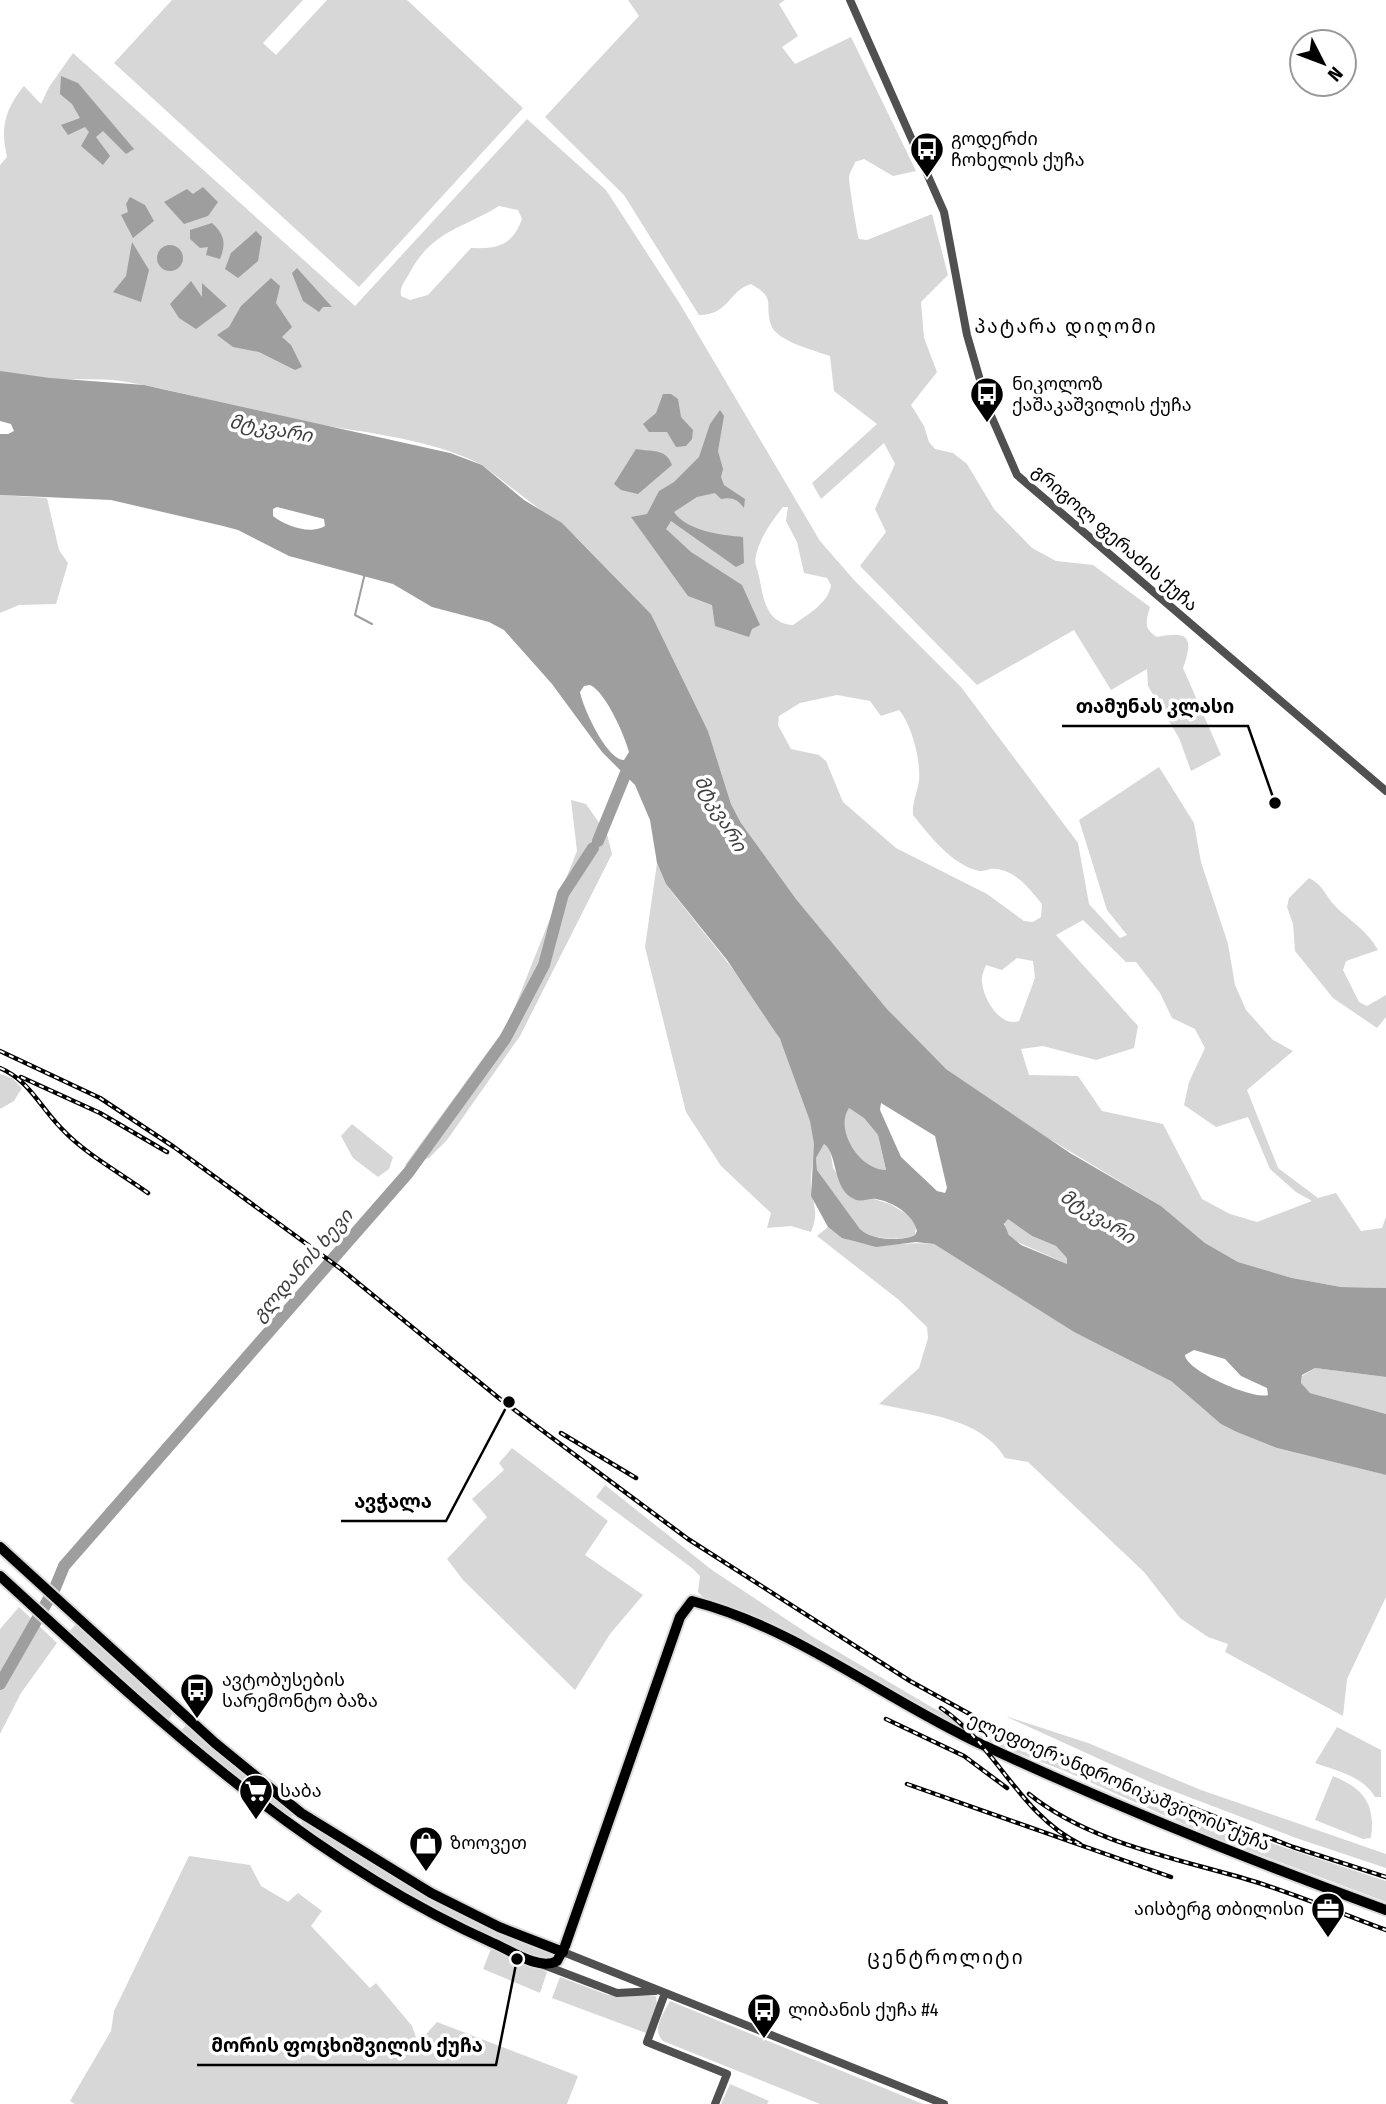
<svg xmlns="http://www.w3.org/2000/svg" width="1386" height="2104" viewBox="0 0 1386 2104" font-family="'Fira Sans Condensed','Noto Sans Georgian',sans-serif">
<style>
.green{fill:#d7d7d7;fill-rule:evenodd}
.water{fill:#9e9e9e;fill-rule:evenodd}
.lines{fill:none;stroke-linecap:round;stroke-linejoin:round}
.stream{stroke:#9e9e9e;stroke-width:2}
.river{stroke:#9e9e9e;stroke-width:12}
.major-casing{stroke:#dbdbdb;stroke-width:14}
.minor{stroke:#505050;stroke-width:8}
.major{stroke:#000;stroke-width:10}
.rail-casing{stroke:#000;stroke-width:4.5}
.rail{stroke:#fff;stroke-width:2;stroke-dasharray:5;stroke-linecap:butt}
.labels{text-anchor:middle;stroke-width:7;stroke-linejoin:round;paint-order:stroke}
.poi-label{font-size:18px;fill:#000;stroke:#fff;text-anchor:start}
.street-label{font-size:18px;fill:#000;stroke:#fff}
.neighbourhood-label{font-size:19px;letter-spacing:2px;fill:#000;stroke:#fff}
.water-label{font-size:19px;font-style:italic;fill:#3f3f3f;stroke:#fff}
.leader{fill:none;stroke:#000;stroke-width:2.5}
.callout-dot{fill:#000;stroke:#fff;stroke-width:2.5}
.callout-label{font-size:19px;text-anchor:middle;font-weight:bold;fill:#000;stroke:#fff;stroke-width:7;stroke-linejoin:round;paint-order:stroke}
</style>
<rect width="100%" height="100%" fill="#fff"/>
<path class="green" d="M 172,0 L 303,0 L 263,43 L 276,55 L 327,0 L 407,0 L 523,108 L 359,287 L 114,63 Z
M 628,0 L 785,0 L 779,4 L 798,36 L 782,47 L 795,64 L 851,37 L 916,171 L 893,176 L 864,159 L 855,162 C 854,166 849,173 849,178 C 849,183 857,235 859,239 L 867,240 L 932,214 L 948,275 L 921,302 L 924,338 L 937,372 L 911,405 L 924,426 L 929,442 L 935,449 L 953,453 L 967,464 L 994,509 L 1032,548 L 1056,561 L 1093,565 L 1150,607 C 1146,621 1143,629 1157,637 C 1189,630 1194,638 1183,668 L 1221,755 L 1191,771 L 1179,738 L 1148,686 L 1147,669 L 1111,690 L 1074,630 L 977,685 L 860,566 L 886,532 L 875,509 L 895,464 L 884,443 L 821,499 L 812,483 L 877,424 L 834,391 L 830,356 C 816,351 776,341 771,325 C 764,302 777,299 751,284 C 728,291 729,315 699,315 L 624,195 L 545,117 L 639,16 Z
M 73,53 L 355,306 L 527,119 L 606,190 L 680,304 L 820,541 L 855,581 L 961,687 L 1078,843 L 1089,904 L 1120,938 L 1127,935 L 1107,910 L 1079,820 L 1159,767 L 1194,823 L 1201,862 L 1228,944 L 1235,985 L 1246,1010 L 1273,1040 L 1293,1051 L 1247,1090 L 1278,1168 L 1318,1198 L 1336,1193 L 1361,1231 L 1382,1228 L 1386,1217 L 1386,1288 L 1341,1287 L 1292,1278 L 1238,1262 L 1205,1243 L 1161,1206 L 1046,1137 L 946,1069 L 929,1054 L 887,1009 L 796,899 L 741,823 L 731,804 L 708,731 L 651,614 L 576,537 L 482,465 C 426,436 354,432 292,420 C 235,408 179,390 121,381 C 82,376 38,385 0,371 L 0,165 L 7,157 C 0,128 5,109 24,86 L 41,104 L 49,87 ZM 499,206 L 518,210 L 522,219 C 512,246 498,249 471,248 L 428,295 L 410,300 L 401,296 C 399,287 406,280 410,272 C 433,230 462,229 499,206 ZM 783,507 L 788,507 L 786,521 L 797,542 L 804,573 L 827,578 L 831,585 C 828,604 808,614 793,625 C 766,624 763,597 759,576 C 757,569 754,562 756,555 C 761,536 771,522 783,507 ZM 837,695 L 870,701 L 881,716 L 899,710 C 912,725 921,761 919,781 C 917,793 912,803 913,815 C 929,835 952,865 979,871 C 984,872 990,868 995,869 C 1016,870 1030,890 1042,904 L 1041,917 L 1033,922 L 1024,921 L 987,894 L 896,848 L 843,802 L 826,761 L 819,755 L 791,749 L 778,725 L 779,716 L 800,703 ZM 1083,920 L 1126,962 L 1136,962 L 1160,993 L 1172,1018 L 1195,1029 L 1205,1048 L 1189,1082 L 1184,1105 L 1216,1127 L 1248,1117 L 1270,1169 L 1296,1192 L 1312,1201 L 1257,1222 L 1230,1214 L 1202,1199 L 1163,1124 L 1102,1111 L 1078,1076 L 1029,1075 L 1021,1049 L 1043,1046 L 1096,1060 L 1134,1048 L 1138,1026 L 1056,935 ZM 1017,958 L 1033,961 L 1035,978 L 1019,1021 C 1001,1028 983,999 982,982 C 981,977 984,970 986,965 L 1002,970 Z
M 0,495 L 47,498 L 59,550 L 68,563 L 56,604 L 19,605 L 0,613 Z
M 571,800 L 586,804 L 607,834 L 612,854 L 520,1036 L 447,1140 L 429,1158 L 405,1165 L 508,1024 L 577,851 Z
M 657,863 L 666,884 C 722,959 806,1043 814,1143 C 815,1155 811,1168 811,1180 C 810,1204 821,1207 811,1232 L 791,1226 L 767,1228 L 771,1213 L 721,1166 L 686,1112 L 645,947 Z
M 1309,878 C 1323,885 1325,895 1335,906 C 1351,922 1367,930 1378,950 L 1346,961 L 1343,970 L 1359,1002 L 1367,1006 L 1386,995 L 1386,1017 L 1377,1028 L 1333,998 L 1295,951 L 1293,924 L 1287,907 L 1289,898 Z
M 0,1074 L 12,1078 L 22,1088 L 14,1101 L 0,1109 Z
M 849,1108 L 864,1118 L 878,1135 L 886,1171 C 860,1170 833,1130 849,1108 Z
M 352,1124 L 393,1157 L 389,1169 L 378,1177 L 353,1158 L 341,1136 Z
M 824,1144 L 830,1149 L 833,1168 L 854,1199 L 874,1199 L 890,1204 L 908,1215 L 916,1226 L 915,1235 C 901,1241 871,1240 860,1229 L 817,1170 L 816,1158 Z
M 1005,1219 L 1011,1219 L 1032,1236 L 1056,1246 L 1068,1258 L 1067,1264 L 1013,1240 L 1005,1228 Z
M 828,1227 C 863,1256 894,1240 934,1244 L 1074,1332 L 1152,1368 L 1171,1381 L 1207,1412 L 1277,1448 L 1386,1475 L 1386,1597 L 1347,1679 L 1343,1716 L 1225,1652 L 1228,1644 L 1208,1637 L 1180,1618 L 1144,1572 L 1028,1462 L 1005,1458 C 981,1417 922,1414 879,1404 L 919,1368 L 928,1338 L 927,1327 L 899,1300 L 817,1236 Z
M 1315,1368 L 1386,1377 L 1386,1414 L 1310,1393 L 1301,1384 L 1302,1376 Z
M 512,1448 L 608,1521 L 585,1555 L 643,1595 L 610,1634 L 575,1690 L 463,1580 L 447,1559 L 487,1517 L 472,1499 L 504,1470 L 499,1463 Z
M 605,1485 L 712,1570 L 813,1637 L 933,1708 L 1062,1765 L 1149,1795 L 1262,1840 L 1386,1881 L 1386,1902 L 1215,1838 L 1065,1771 L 988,1742 L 792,1634 L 704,1598 L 698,1592 L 700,1576 L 692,1568 L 596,1497 Z
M 19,1607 L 57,1643 L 21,1693 L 0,1734 L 0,1629 Z
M 76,1624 L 173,1712 L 169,1719 L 69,1632 Z
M 1005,1716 L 1088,1743 L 1201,1790 L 1386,1854 L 1386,1868 L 1296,1838 L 1152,1783 Z
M 187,1724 L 294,1814 L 289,1820 L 180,1732 Z
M 1337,1727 L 1381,1750 L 1381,1797 L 1375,1797 C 1363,1776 1337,1771 1315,1763 Z
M 1333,1776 C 1363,1788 1376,1804 1371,1838 L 1363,1839 L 1315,1820 Z
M 304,1820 L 545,1951 L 554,1957 C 518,1969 337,1851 299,1827 Z
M 189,1856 L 250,1865 L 261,1886 L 288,1902 L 298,1893 L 322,1911 L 311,1926 L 370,1988 L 376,1983 L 412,2026 L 418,2043 L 437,2022 L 578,2076 L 567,2104 L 75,2104 L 70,2101 L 111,2031 L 114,2011 Z
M 491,1949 L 547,1972 L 540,1993 L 483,1969 Z
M 560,1977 L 608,1995 L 656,1996 L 657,2005 L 646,2033 L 552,1998 Z
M 670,2001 L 923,2104 L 820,2104 L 663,2041 C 651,2029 664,2013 670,2001 Z
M 730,2084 L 769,2101 L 767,2104 L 721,2104 Z"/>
<path class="water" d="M 61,76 L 78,83 L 134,149 L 126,154 L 103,131 L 96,137 L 110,156 L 103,165 L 81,146 L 89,132 L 85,127 L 68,135 L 61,125 L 80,118 L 72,104 L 60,94 Z
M 203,187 L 218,202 L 208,216 L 184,224 L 164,202 L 187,189 L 193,194 Z
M 130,197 L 145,205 L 154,221 L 133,238 L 121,215 L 128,212 L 126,204 Z
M 212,223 C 225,235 226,243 220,259 L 206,255 L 208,247 L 200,248 L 190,239 L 190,230 Z
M 256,231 L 262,237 L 258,261 L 238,278 L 225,269 L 231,253 Z
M 132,242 L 149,270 L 141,302 L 113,292 L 126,276 Z
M157 258a13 13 0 1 1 26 0a13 13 0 1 1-26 0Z
M 297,268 L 332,307 L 323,307 L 319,312 L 303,301 L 292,273 Z
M 271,278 L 280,286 L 276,303 L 292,327 L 282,337 L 291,345 L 302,367 L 295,370 L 259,352 L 233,347 L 217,335 L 229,327 L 241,306 Z
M 191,281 L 202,297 L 202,283 L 227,306 L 196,329 L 179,318 L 170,304 Z
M 0,371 L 50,378 L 144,385 L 450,453 L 482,465 L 524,500 L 562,523 L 651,614 L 708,731 L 731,804 L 741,823 L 796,899 L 887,1009 L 946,1069 L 1070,1153 L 1161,1206 L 1205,1243 L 1238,1262 L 1292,1278 L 1341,1287 L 1386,1288 L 1386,1377 L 1315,1368 L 1302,1375 L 1301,1383 L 1310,1393 L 1386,1414 L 1386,1475 L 1277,1448 L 1237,1432 L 1221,1424 L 1171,1381 L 1074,1332 L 934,1244 L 916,1242 L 876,1247 L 842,1238 L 828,1227 L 811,1196 L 814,1144 L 810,1121 L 780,1039 L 727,960 L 666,884 L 657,863 L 650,820 L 635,785 L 602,752 L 552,684 L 504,630 L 489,622 L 432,607 L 393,584 L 289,556 L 238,530 L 223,526 L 111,500 L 0,495 L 0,434 L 8,434 L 14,431 L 11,424 L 0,421 ZM 277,507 L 324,519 L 325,526 C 310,535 286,526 273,516 L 273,509 ZM 590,685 C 605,691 625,736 629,752 L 624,760 C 607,760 583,708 580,692 L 584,686 ZM 881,1103 L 935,1136 L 947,1188 L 945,1193 L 937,1191 L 901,1157 L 880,1110 ZM 849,1108 L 864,1118 L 878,1135 L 886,1170 C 860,1170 834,1130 849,1108 ZM 824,1144 C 838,1153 832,1189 854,1199 C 861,1203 869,1198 876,1199 C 893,1202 913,1214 917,1231 L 915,1235 C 901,1242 871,1240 860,1229 L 817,1170 L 816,1158 ZM 1008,1219 L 1032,1236 L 1056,1246 L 1067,1258 L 1067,1264 L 1021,1245 L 1009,1235 L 1004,1224 ZM 1194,1350 L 1225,1359 L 1241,1376 L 1267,1388 L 1268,1395 C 1254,1400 1186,1371 1185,1355 Z
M 663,394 L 671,394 L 678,399 L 681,417 L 693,430 L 692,439 L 686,446 L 676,447 L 667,432 L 649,432 L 643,424 L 656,413 Z
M 720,410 L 724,416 L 718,451 L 723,469 L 721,477 L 724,485 L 745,499 L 744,508 C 737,499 732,497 721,499 L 715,493 L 697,497 L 674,512 C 687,531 721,535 743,537 L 744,563 L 736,567 L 671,521 L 666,529 L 691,552 L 742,585 L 760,625 L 752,629 L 749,637 L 715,626 L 712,605 L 688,596 L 631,517 L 647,514 L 659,491 L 674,482 L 699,457 L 710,424 Z
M 636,449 C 652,452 666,448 672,465 L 638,494 L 621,490 L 614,484 Z"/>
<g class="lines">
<path class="stream" d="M 365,573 L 355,615 L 372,624"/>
<path class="river" d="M 598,841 L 625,775 L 635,762
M 0,1684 L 55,1588 L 64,1566 L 408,1173 L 505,1039 L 544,965 L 563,894 L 593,848"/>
<g class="major-casing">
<path id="major" d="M 0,1547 L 215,1743 L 301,1813 L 431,1893 L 499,1927 L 563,1952
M 0,1576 C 152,1715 302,1858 493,1943 C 510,1950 539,1971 557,1961 L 565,1946 L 680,1617 L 692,1601 C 797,1628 885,1700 983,1745 C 1113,1805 1251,1861 1386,1910"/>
</g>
<path class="minor" d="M 850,0 L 944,212 L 967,335 L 989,411 L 1017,475 L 1386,791
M 563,1952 L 944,2104
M 541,1964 L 617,1993 L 655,1991
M 665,1993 L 647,2042 L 727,2074 L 715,2104"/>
<use href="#major" class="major"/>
<g class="rail-casing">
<path id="rail" d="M 0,1051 L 100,1098 L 174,1147 L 341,1269 L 500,1399 L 688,1539 L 910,1681 L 977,1718 L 1080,1764 L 1293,1847 L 1386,1877
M 0,1068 C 29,1080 40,1107 61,1128 C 85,1154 119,1172 148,1193
M 21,1077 L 100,1113 L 167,1152
M 561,1433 L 636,1478
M 941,1708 C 996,1745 1019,1814 1080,1844
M 886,1719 L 964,1756 L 1007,1788
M 907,1784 L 1171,1877
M 1029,1794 C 1091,1844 1181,1859 1256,1882 C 1300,1896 1343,1914 1386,1930"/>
</g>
<use href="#rail" class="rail"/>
</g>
<defs>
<g id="bus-pin" transform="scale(1.75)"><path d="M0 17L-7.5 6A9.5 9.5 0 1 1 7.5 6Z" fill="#000" stroke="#fff"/><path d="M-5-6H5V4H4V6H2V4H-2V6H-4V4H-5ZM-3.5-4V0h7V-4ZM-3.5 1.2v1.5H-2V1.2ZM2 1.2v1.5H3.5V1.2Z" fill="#fff"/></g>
<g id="supermarket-pin" transform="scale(1.75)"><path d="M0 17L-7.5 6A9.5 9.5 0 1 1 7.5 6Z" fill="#000" stroke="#fff"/><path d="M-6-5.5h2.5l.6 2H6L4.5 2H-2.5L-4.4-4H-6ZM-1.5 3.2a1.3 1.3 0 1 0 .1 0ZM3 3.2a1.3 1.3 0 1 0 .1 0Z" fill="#fff"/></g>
<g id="shop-pin" transform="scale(1.75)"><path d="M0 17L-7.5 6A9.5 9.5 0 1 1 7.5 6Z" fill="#000" stroke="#fff"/><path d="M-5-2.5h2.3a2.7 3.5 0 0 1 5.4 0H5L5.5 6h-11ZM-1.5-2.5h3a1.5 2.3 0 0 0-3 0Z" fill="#fff"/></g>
<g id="office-pin" transform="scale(1.75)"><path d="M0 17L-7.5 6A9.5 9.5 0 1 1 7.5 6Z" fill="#000" stroke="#fff"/><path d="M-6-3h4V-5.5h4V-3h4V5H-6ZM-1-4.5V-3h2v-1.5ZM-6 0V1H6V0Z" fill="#fff"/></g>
</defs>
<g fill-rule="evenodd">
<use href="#bus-pin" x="927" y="149"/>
<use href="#bus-pin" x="987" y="394"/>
<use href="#bus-pin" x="197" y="1690"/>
<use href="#supermarket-pin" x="256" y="1791"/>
<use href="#shop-pin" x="426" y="1843"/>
<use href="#office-pin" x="1328" y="1909"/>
<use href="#bus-pin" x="764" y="2010"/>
</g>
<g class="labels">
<g class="poi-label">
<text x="951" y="145">გოდერძი<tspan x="951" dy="21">ჩოხელის ქუჩა</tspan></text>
<text x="1012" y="390">ნიკოლოზ<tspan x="1012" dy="21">ქაშაკაშვილის ქუჩა</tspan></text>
<text x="222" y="1686">ავტობუსების<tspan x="222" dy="21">სარემონტო ბაზა</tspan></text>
<text x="280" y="1797">საბა</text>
<text x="450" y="1849">ზოოვეთ</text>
<text x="1304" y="1915" text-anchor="end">აისბერგ თბილისი</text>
<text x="788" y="2016">ლიბანის ქუჩა #4</text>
</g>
<g class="street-label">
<text transform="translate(1115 538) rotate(41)" y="6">გრიგოლ ფერაძის ქუჩა</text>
<text transform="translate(1119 1782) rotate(23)" y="6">ელეფთერ ანდრონიკაშვილის ქუჩა</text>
</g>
<g class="neighbourhood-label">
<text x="1066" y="333">პატარა დიღომი</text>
<text x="946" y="1964">ცენტროლიტი</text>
</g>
<g class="water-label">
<text transform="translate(271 428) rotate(10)" y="7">მტკვარი</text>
<text transform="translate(721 813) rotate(60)" y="7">მტკვარი</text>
<text transform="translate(1098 1216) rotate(32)" y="7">მტკვარი</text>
<text transform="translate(302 1265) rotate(-49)" y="7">გლდანის ხევი</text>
</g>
</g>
<path class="leader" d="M1275 803L1248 726H1062M509 1402L446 1521H341M517 1959L496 2065H197"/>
<g class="callout-dot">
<circle cx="1275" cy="803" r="7"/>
<circle cx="509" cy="1402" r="7"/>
<circle cx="517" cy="1959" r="7"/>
</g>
<g class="callout-label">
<text x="1155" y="713">თამუნას კლასი</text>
<text x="393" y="1508">ავჭალა</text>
<text x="347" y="2052">მორის ფოცხიშვილის ქუჩა</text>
</g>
<g transform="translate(1323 63) rotate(132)"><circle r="33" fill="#ffffff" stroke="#999999" stroke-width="2"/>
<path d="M0-5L12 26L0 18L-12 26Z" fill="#000000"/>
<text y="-10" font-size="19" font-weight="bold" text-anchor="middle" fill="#000000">N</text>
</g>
</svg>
